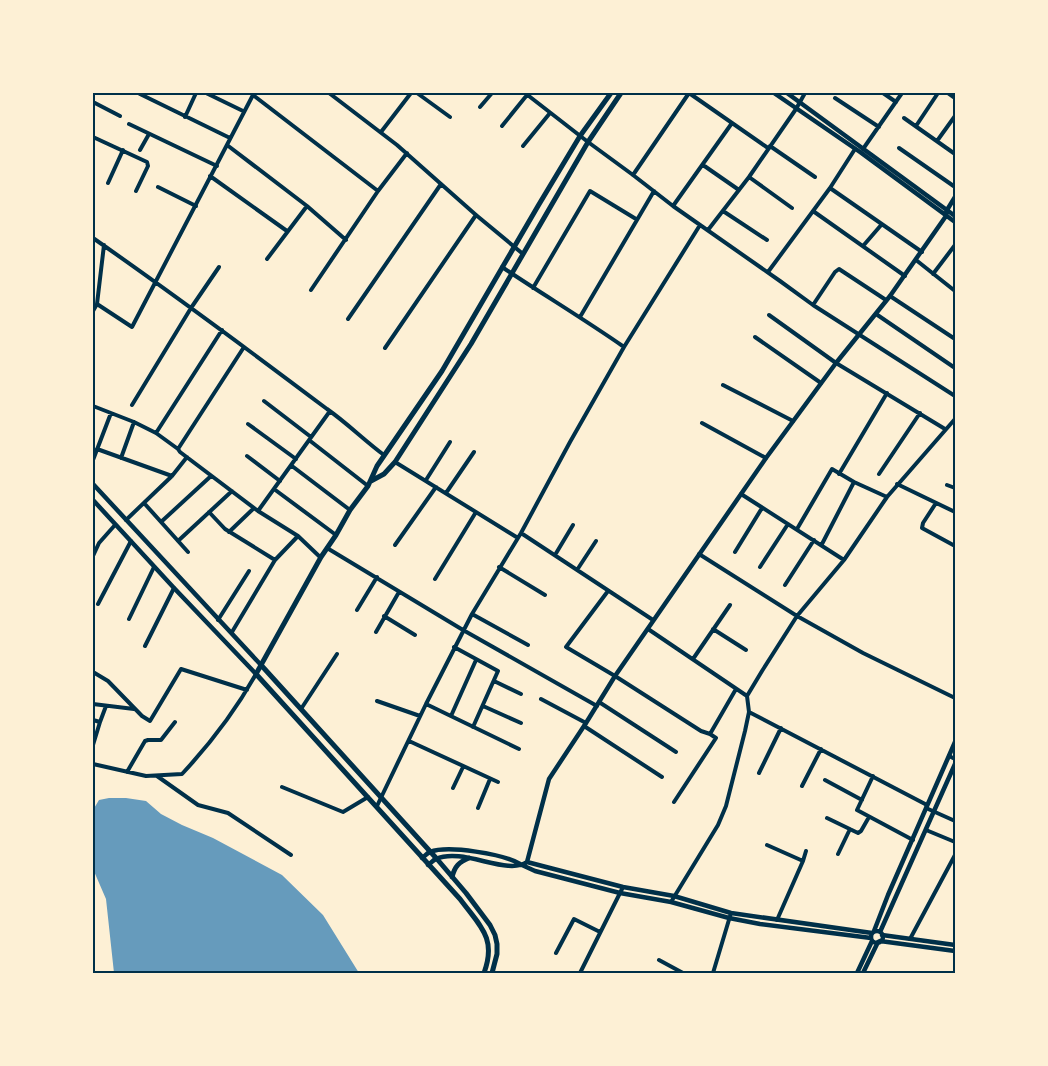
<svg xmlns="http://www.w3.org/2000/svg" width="1048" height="1066" viewBox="0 0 1048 1066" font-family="'Times New Roman',serif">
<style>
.water{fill:#669bbc}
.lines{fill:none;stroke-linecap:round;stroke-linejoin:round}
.minor{stroke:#003049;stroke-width:4}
.tertiary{stroke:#003049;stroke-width:4.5}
.secondary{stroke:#003049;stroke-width:5}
.neatline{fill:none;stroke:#003049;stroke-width:2}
</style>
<rect width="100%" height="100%" fill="#fdf0d5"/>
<path class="water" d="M 109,798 L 126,798 L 146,801 L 161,814 L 182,825 L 213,838 L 282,875 L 323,915 L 359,973 L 114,973 L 106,899 L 93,869 L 93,810 L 99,800 Z"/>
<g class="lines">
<path class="minor" d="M 141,93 L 140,94 L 230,138
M 206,93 L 243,111
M 329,93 L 397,145 L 476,215 L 523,254
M 417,93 L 450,117
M 525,93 L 588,142 L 633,175 L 673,206 L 780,281 L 813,305 L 955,396
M 689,93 L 768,148
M 883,93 L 896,102
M 948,93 L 955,98
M 253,95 L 378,191
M 835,98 L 879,127
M 93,102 L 120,116
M 480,107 L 492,93
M 185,117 L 196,93
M 904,118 L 955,154
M 129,124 L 217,166
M 502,126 L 527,95
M 916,126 L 938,93
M 381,132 L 411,93
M 93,137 L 147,162 L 148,166 L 136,191
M 937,141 L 955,116
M 227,145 L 307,206 L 346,240
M 523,146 L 550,113
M 770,146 L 815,177
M 899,148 L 955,187
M 863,149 L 902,93
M 140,150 L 149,134
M 703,165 L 739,190
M 633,175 L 689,93
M 210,176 L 287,231
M 749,177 L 792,208
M 108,183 L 123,150
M 158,187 L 196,206
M 830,188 L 922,252
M 673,206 L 732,123
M 723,211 L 767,240
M 813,211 L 905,276
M 708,230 L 749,177 L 796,109 L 805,93
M 93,238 C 172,293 250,351 327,409 C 347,423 365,441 384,455
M 104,245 L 97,304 L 132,327 L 254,93
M 863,246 L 882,224
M 267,259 L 307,206
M 916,260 L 955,291
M 502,267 C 542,294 584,319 624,347
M 768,272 L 830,188 L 855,149
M 933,274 L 955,245
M 533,288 L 590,191 L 636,219
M 311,290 L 378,191 L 407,153
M 890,296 L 955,339
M 813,305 L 835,272 L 839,269 L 886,300
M 93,311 L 97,304
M 876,314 L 955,368
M 769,315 L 836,363 L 945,429
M 580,317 L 654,191
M 348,319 L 441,184
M 755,337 L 821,383
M 385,348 L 476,215
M 723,385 L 793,421
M 264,401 L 311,437
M 132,405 L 191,308 L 219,267
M 93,406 L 134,422 L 156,433 L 178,449 L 180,452 L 258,511 L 298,536 L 320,557
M 702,423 L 766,458
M 248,424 L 296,459
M 156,433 L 222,330
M 309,440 L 368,486
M 97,449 L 172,476
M 178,449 L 244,347
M 247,456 L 280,481
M 121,458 L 134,422
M 93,460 L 111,413
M 395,462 L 518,538
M 292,466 L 350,510
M 839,474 L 887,393
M 879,474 L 920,413
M 426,480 L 450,442
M 897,484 L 955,512
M 947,485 L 955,488
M 274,489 L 336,535
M 446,493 L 474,452
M 741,494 L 844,560
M 144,503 L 188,552
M 936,503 L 923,523 L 922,528 L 955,546
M 258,511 L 330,411
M 209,512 L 225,529 L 275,560
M 126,520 L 172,476 L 187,457
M 161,522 L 211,476
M 797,529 L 832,469 L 854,482 L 887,497
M 229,532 L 254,508
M 521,533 L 653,620
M 178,541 L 232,491
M 822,544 L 854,482
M 395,545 L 436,487
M 327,548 L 463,630 L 597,706
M 735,552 L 762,508
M 699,554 L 797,616 L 863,653 L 955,698
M 555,555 L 573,525
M 93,556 L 99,543 L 115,525
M 499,567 L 545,595
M 760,567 L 788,524
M 577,570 L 596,541
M 435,579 L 476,512
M 785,585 L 814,540
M 608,591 L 566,647 L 615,676 L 701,731 L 710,734
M 98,604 L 131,541
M 357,610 L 377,577
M 472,614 L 528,645
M 384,616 L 415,635
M 129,619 L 154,567
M 218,620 L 249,571
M 648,629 L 747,696
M 713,629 L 746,650
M 232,632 L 275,560 L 298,536
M 376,632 L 399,592
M 145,646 L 174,588
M 454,647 L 498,671 L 473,727
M 693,659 L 730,605
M 93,672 L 108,681 L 142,716 L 150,721 L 181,669 L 247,690
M 494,681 L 521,694
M 541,699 L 586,723
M 377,701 L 420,716
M 599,702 L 676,752
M 93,704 L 134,709
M 426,704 L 519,749
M 483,706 L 521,723
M 301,709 L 337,654
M 749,712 L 927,805
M 451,716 L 476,660
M 93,720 L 100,722
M 584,726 L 662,777
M 409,741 L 498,782
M 93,745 L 100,722 L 106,706
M 949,756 L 955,759
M 93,764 L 146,776 L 182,774 C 210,744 236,710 256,674
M 127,772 L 145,741 L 148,740 L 161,740 L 175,722
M 759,773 L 781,728
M 157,776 L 198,805 L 228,813 L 291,855
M 873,776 L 857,810 L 913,840
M 825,780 L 862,800
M 802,786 L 821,749
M 282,787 L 343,812 L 368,797
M 453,788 L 463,767
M 674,802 L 716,738 L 710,734 L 736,689
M 377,806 L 426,704 L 472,614 L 521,533 L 570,442 L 624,347 L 700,225
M 478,808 L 490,779
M 926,808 L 955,821
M 827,818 L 858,833 L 861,831 L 869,817
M 926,830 L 955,842
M 767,845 L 803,861
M 838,854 L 850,829
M 671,902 L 718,825 L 726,806 L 745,731 L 749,712 L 747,696 L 762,671 L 797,616 L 844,560 L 887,497 L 955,419
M 777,920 L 803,861 L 806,851
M 910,939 L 955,855
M 556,953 L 574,919 L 600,932
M 659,960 L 683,973
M 580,973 L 623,887
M 713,973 L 731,913"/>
<path class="tertiary" d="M 774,93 L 860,152 L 955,222
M 787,93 L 955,216
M 93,484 L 261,665
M 93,500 L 174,588 L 256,674
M 422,858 C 425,856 427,853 430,852 C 448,845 504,854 520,864
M 527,862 L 623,887 L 674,896 L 731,913 L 872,933
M 428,865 C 431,863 433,860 436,859 C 463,847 507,876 527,862 L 549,779 L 586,723 L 615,676 L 766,458 L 836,363 L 890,296 L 946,216 L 947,210 L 955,197
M 522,865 L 535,871 L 620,893 L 671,902 L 729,918 L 760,924 L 871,938
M 874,931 L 888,895 L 955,742
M871 937a6 6 0 1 1 12 0a6 6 0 1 1-12 0Z
M 880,932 L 955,764
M 882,935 L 955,945
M 880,941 L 955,951
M 857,973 L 872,941
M 863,973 L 878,942"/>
<path class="secondary" d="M 371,481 L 384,474 L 395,462 L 471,344 L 588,142 L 621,93
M 261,665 L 437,859 L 466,893 L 490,925 L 495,935 L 497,944 L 497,954 L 492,973
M 452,877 C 455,866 459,862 469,858
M 484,973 C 497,938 480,926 460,899 L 256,674 L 321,557 L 336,535 L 350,510 L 368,486 L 377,466 L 442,371 L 538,206 L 580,136 L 611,93"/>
</g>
<rect width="1048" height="1066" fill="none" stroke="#fdf0d5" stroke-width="189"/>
<rect x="94" y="94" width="860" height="878" class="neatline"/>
</svg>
